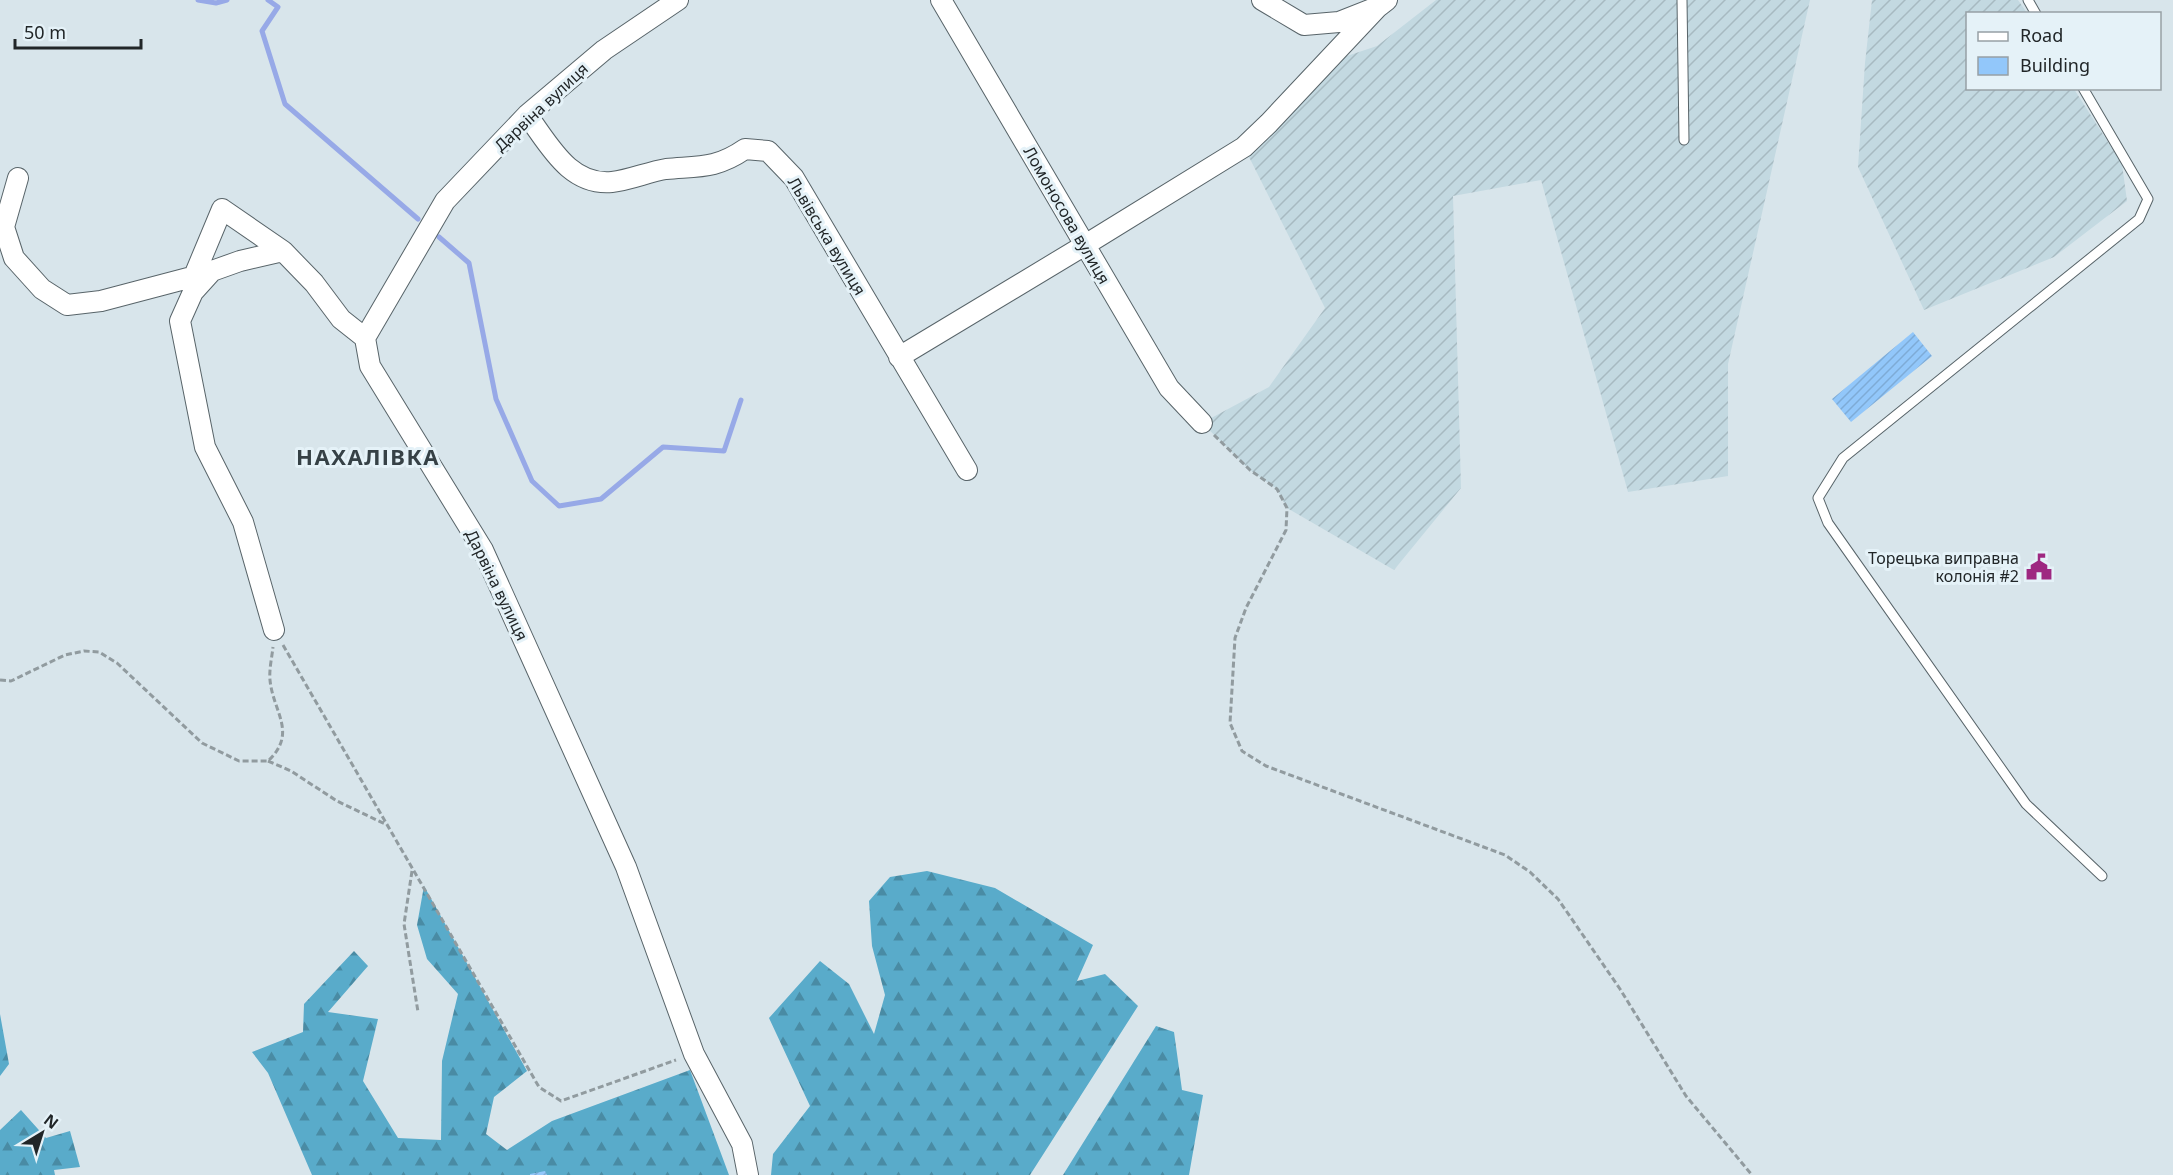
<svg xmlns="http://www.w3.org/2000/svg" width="2173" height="1175" viewBox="0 0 2173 1175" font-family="'Noto Sans',sans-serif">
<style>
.industrial{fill:url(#industrial-furrows)}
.forest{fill:url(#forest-firs)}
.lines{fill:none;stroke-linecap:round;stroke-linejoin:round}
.stream{stroke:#97a9e7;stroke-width:5}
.building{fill:url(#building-hatch)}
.lane-casing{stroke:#586469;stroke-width:11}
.street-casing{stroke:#586469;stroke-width:22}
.path{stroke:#919b9f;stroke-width:3;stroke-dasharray:6 3;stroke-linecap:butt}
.lane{stroke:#fff;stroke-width:9}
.street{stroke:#fff;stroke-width:20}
.labels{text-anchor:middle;stroke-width:6;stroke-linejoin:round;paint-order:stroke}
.street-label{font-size:16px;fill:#212628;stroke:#e5f2f8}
.poi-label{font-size:16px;fill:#212628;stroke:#e5f2f8;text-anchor:end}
.district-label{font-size:22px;font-weight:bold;letter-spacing:1.5px;fill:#364146;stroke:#e5f2f8}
</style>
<defs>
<pattern id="industrial-furrows" width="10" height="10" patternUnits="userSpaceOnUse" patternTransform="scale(1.5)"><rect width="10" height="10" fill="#c3d9e1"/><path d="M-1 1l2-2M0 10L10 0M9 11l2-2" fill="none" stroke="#a7bac1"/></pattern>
<pattern id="forest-firs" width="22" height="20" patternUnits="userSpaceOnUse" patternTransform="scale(1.5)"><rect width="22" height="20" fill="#59abca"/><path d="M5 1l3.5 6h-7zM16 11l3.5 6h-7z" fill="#498ba4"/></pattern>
<pattern id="building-hatch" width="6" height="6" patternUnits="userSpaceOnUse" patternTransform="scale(1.5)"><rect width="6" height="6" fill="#92c7fa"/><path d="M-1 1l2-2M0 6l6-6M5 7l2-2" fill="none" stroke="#7eabd6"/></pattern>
</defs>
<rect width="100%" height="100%" fill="#d8e5eb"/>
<path class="industrial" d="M 1436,0 L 1810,0 L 1728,364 L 1728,476 L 1628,492 L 1541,180 L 1453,196 L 1461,488 L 1394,570 L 1287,508 L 1277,489 L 1250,470 L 1202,423 L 1269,387 L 1325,308 L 1244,147 L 1326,63 L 1377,46 Z
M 1872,0 L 2018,0 L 2027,13 L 1968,14 L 1968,88 L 2074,89 L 2122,164 L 2127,201 L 2054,257 L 1924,310 L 1858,167 L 1865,63 Z"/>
<path class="forest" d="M 927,871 L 995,888 L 1093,945 L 1077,981 L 1105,974 L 1138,1006 L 1030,1175 L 771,1175 L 773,1154 L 810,1106 L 769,1018 L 820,961 L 849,984 L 874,1034 L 885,995 L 872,946 L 869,901 L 890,877 Z
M 424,886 L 527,1071 L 494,1097 L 486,1134 L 507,1150 L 552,1121 L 690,1070 L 729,1175 L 312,1175 L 268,1073 L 252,1052 L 303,1032 L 304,1004 L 354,951 L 368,966 L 328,1012 L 378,1019 L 363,1081 L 398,1138 L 441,1140 L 442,1061 L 458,994 L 427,959 L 417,925 Z
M 0,1014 L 9,1064 L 0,1076 Z
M 1156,1026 L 1174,1032 L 1182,1090 L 1203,1095 L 1189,1175 L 1063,1175 Z
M 21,1110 L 46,1138 L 70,1131 L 80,1167 L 54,1170 L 55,1175 L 0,1175 L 0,1130 Z"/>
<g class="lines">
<path class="stream" d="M 198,0 L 216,3 L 227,0
M 268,0 L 278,7 L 262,31 L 285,104 L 418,219
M 439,237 L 469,263 L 496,399 L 532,481 L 559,506 L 601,499 L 663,447 L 724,451 L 741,400"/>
</g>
<path class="building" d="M 1913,332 L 1932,356 L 1851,422 L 1832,399 Z
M 545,1171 L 547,1175 L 530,1175 L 530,1174 Z"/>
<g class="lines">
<g class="lane-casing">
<path id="lane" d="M 1682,0 L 1684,140
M 2028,0 L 2036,14
M 2083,88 L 2148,199 L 2139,219 L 1843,458 L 1818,498 L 1828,523 L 2026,804 L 2102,876"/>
</g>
<g class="street-casing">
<path id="street" d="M 678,0 L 604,50 L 527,115 L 445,201 L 365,338 L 370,366 L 483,550 L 626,867 L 694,1054 L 742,1144 L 748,1175
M 941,0 L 1169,388 L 1202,423
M 1262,0 L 1304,25 L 1339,22 L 1372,9
M 527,115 C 549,144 569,186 612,182 C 630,180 648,172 666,169 C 699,166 716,169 745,149 L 768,151 L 794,178 L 967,470
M 18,178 L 4,227 L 14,258 L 42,289 L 67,305 L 101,301 L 211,272
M 194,276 L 222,209 L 283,251
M 899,357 L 1085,245 L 1244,147 L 1269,123 L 1378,7 L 1387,0
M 274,630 L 243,522 L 205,447 L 180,321 L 193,292 L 212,271 L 240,261 L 283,251 L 314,283 L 341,319 L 365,338"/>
</g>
<path class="path" d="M 1214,435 L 1250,470 L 1277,489 L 1287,508 L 1286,530 L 1246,608 L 1235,638 L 1230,723 L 1242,751 L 1266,766 L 1505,855 L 1530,872 L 1558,899 L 1620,989 L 1686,1096 L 1752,1175
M 283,645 L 539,1087 L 561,1101 L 676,1060
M 0,680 L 11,681 L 65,655 L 84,651 L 99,652 L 117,663 L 202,743 L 239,761 L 268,761 C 298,733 273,712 270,680 C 269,669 272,657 273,647
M 268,761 L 291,771 L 337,801 L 385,824
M 412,871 L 404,924 L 418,1012"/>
<use href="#lane" class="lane"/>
<use href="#street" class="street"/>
</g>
<defs>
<g id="civic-bare" transform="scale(2.07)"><path d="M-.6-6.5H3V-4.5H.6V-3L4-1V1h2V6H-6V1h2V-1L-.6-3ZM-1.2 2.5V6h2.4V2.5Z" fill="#9e2881" stroke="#e5f2f8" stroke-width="2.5" paint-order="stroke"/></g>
</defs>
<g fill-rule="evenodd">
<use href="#civic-bare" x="2039" y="567"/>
</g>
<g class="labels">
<g class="street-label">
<text transform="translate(541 107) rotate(-43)" y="6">Дарвіна вулиця</text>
<text transform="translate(1067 215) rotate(60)" y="6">Ломоносова вулиця</text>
<text transform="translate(827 236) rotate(59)" y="6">Львівська вулиця</text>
<text transform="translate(497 585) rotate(64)" y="6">Дарвіна вулиця</text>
</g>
<g class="poi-label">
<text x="2019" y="564">Торецька виправна<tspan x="2019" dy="18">колонія #2</tspan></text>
</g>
<g class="district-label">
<text x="368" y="465">НАХАЛІВКА</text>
</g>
</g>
<rect x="1966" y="12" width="195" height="78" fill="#e5f2f8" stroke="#97a0a5" stroke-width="1.5"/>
<rect x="1978" y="32" width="30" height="9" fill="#ffffff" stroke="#97a0a5" stroke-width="1.5"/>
<text x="2020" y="42" font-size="18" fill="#212628">Road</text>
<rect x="1978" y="57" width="30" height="18" fill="#92c7fa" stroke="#97a0a5" stroke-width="1.5"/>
<text x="2020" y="72" font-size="18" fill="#212628">Building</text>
<g transform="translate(42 1133) rotate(38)" stroke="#e5f2f8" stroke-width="4.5" paint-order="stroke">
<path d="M0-4.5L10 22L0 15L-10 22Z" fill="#212628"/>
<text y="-9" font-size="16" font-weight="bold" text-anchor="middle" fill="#212628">N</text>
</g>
<path d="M15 39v9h126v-9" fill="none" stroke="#212628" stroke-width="3"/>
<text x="24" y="39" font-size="18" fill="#212628" stroke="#e5f2f8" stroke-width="4.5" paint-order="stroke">50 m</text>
</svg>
